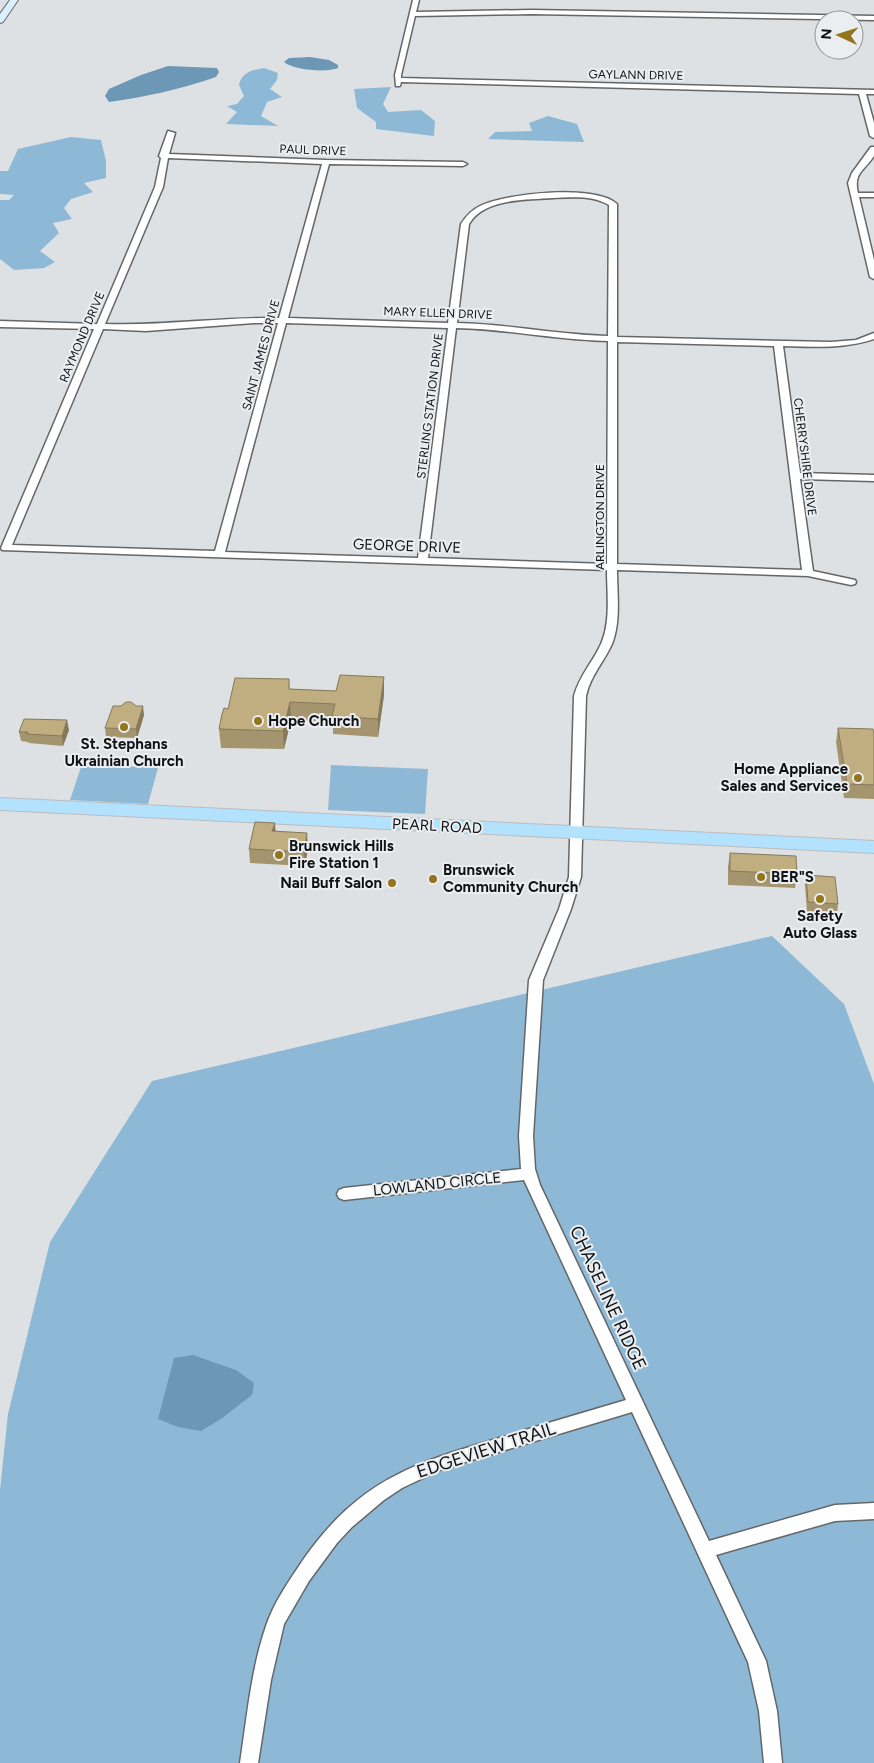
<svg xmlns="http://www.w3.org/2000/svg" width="874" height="1763" viewBox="0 0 874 1763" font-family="Figtree,sans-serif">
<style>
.green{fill:#8db9d7}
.water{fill:#6c98b6}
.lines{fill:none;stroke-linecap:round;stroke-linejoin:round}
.street-casing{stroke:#646769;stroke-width:3}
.secondary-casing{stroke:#646769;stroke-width:2}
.primary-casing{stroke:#bcbcbd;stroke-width:2}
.street{fill:#fff;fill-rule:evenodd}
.secondary{fill:#d9f0ff;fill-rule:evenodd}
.primary{fill:#b3e2ff;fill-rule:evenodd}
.wall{fill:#a5956e}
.shaded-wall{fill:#86795a}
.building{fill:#c0ad80;stroke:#86795a}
.poi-dot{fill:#94751c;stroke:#eaeef1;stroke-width:2}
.labels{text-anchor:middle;stroke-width:4;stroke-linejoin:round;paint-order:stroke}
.far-street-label{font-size:12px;fill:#101112;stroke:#eaeef1}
.street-label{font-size:15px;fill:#101112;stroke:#eaeef1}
.poi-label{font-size:15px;font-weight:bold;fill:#101112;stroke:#eaeef1;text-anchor:start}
.near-street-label{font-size:18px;fill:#101112;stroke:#eaeef1}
</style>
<rect width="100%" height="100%" fill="#dde1e3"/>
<path class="green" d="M 264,68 L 278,73 L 277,80 L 270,89 L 282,97 L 267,102 L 261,116 L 278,126 L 226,124 L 237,112 L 227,106 L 237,104 L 244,96 L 239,85 C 242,72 252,70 264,68 Z
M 391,87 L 383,104 L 388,112 L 421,110 L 435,121 L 434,136 L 376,129 L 376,122 L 357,108 L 354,89 Z
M 548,116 L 577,124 L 584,142 L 488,139 L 495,132 L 532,131 L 529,123 Z
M 71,137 L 101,140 L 106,161 L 106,178 L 84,183 L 93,192 L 71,199 L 64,208 L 72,219 L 53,223 L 59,233 L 40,251 L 55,262 L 44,268 L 14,270 L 0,259 L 0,200 L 9,200 L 14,195 L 0,194 L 0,171 L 8,171 L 18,149 Z
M 82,764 L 158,768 L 148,804 L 70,800 Z
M 331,765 L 428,769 L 425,814 L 328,810 Z
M 772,936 L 844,1004 L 874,1084 L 874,1763 L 0,1763 L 0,1490 L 8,1414 L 50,1242 L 152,1081 Z"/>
<path class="water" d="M 310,57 L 329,60 L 338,65 L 338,68 C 327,73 293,70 284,62 L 289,58 Z
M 168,66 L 217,68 L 219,72 L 216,77 C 182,89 145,97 109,102 L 105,96 L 109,89 L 141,75 Z
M 193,1355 L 236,1370 L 254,1383 L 252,1395 L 221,1419 L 201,1431 L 178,1427 L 158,1419 L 174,1358 Z"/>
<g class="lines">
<g class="street-casing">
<path id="street" d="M 413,0 L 419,0 L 416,12 L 531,10 L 874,16 L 874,20 L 531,14 L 415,16 L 401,75 L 401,78 L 874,90 L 874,94 L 866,94 L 874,123 L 874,138 L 870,136 L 859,94 L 401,82 L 400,86 L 396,86 L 395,75 Z
M 168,131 L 175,133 L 169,154 L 326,160 L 463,162 L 467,164 L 463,166 L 329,164 L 288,318 L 448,323 L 461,224 C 466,216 472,210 480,206 C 506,193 595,184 617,204 L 617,337 L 831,342 L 856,340 L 874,333 L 874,339 C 844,349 814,347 783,346 L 800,473 L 874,475 L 874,481 L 800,479 L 813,571 L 855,580 L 856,582 L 855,584 L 851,585 L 808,576 L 617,570 C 617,594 621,621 612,644 C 604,662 590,676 586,696 L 581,877 L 571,909 L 543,980 L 533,1136 L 535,1169 L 540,1185 L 709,1541 L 835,1505 L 874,1503 L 874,1519 L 835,1521 L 716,1555 L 766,1661 L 777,1711 L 782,1763 L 764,1763 L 759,1711 L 748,1662 L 632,1412 L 442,1469 L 402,1488 L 384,1500 L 352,1527 L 337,1543 L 309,1581 L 284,1624 L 271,1680 L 258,1763 L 240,1763 C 247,1717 251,1670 266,1626 C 274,1602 289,1581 303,1560 C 359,1480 413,1463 503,1437 C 544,1424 585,1412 626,1400 L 524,1180 L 344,1200 L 339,1198 L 337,1194 L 339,1190 L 344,1188 L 521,1169 L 519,1136 L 529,980 L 559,909 L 569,877 L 574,696 C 579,676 593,662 601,644 C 611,621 607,594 607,570 L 2,550 L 1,548 L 94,329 L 0,327 L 0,321 L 97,324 L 155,187 L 161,158 L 159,156 ZM 168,158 L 322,164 L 279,318 C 221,317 163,326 105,324 L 163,187 ZM 553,198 C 571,197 593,195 609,205 L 608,336 C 558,335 508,324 457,323 L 469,224 C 484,198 527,200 553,198 ZM 254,323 L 278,323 L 215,551 L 12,545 L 103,329 L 146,331 ZM 286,323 L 448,328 L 418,558 L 225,552 ZM 456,328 C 507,329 557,340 608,341 L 607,564 L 428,558 ZM 617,342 L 774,346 L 802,570 L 617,564 Z
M 871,147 L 874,147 L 874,156 C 864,171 853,173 858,193 L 874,193 L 874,197 L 859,197 L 874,260 L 874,279 L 870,277 L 848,183 L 852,173 Z"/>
</g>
<g class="secondary-casing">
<path id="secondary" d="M 10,0 L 18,0 L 3,22 L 0,23 L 0,14 Z"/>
</g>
<g class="primary-casing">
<path id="primary" d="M 0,798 L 874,841 L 874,853 L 0,810 Z"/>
</g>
<use href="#street" class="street"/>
<use href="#secondary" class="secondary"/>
<use href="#primary" class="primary"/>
</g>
<path class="wall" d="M 384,677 L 384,695 L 378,737 L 333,734 L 333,722 L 291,720 L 284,749 L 221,748 L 219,729 L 228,709 L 290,689 L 336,691 Z
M 144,715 L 137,738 L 106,737 L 105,728 Z
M 838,728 L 874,734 L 874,799 L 844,798 L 836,742 Z
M 69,730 L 63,746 L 29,743 L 28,742 L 21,741 L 19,732 Z
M 275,823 L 275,831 L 308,847 L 305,866 L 250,863 L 249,849 Z
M 730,853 L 797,874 L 795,888 L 728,885 L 728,867 Z
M 806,875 L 838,904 L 837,914 L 807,912 L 805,885 Z"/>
<path class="shaded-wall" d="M 384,677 L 384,695 L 378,737 L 378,719 Z
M 289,679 L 291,720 L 284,749 L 283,731 Z
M 143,706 L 144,715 L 137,738 L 136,729 Z
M 67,720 L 69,730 L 63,746 L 62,736 Z
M 275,823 L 276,837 L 272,831 Z
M 307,833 L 308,847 L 305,866 L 304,852 Z"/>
<path class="building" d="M 340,675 L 384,677 L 378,719 L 332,716 L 335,704 L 290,702 L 283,731 L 219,729 L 222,714 L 224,708 L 228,709 L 235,678 L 289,679 L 289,689 L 336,691 Z
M 126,702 L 131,702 L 136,706 L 143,706 L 136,729 L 105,728 L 113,706 L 121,706 Z
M 24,719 L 67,720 L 62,736 L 27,734 L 28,732 L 19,732 Z
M 838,728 L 873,729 L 874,734 L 874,785 L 847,784 Z
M 255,822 L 275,823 L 272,831 L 307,833 L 304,852 L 249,849 Z
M 730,853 L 796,856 L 797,874 L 730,871 Z
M 806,875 L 835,877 L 838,904 L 808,902 Z"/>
<g class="poi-dot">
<circle cx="258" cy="721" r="5"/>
<circle cx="124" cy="727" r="5"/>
<circle cx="858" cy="778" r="5"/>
<circle cx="279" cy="855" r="5"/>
<circle cx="761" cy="877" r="5"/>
<circle cx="433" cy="879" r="5"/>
<circle cx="392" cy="883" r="5"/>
<circle cx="820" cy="899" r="5"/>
</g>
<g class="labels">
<g class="far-street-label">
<text transform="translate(636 75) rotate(1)" y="4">GAYLANN DRIVE</text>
<text transform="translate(313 150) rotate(2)" y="4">PAUL DRIVE</text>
<text transform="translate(438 313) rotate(2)" y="4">MARY ELLEN DRIVE</text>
<text transform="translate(82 337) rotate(-67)" y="4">RAYMOND DRIVE</text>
<text transform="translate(261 355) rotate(-75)" y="4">SAINT JAMES DRIVE</text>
<text transform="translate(430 406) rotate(-83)" y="4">STERLING STATION DRIVE</text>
<text transform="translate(805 457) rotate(83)" y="4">CHERRYSHIRE DRIVE</text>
<text transform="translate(600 517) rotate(-90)" y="4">ARLINGTON DRIVE</text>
</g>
<g class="street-label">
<text transform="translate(407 546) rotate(2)" y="5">GEORGE DRIVE</text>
<text transform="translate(437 826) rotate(3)" y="5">PEARL ROAD</text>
<text transform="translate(437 1184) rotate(-6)" y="5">LOWLAND CIRCLE</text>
</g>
<g class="poi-label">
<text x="268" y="726">Hope Church</text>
<text x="124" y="749" text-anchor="middle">St. Stephans<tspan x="124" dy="17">Ukrainian Church</tspan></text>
<text x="848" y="774" text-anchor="end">Home Appliance<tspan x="848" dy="17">Sales and Services</tspan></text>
<text x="289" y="851">Brunswick Hills<tspan x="289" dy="17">Fire Station 1</tspan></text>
<text x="443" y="875">Brunswick<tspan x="443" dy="17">Community Church</tspan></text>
<text x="771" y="882">BER"S</text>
<text x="382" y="888" text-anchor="end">Nail Buff Salon</text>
<text x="820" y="921" text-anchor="middle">Safety<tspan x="820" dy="17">Auto Glass</tspan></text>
</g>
<g class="near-street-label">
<text transform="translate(608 1298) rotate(65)" y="6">CHASELINE RIDGE</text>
<text transform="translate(486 1450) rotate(-18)" y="6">EDGEVIEW TRAIL</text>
</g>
</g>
<g transform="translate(839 35) rotate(274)"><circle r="24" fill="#eaeef1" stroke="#939698"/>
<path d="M0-4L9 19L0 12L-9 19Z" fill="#94751c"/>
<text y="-8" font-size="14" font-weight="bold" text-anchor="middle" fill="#101112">N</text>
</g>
</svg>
